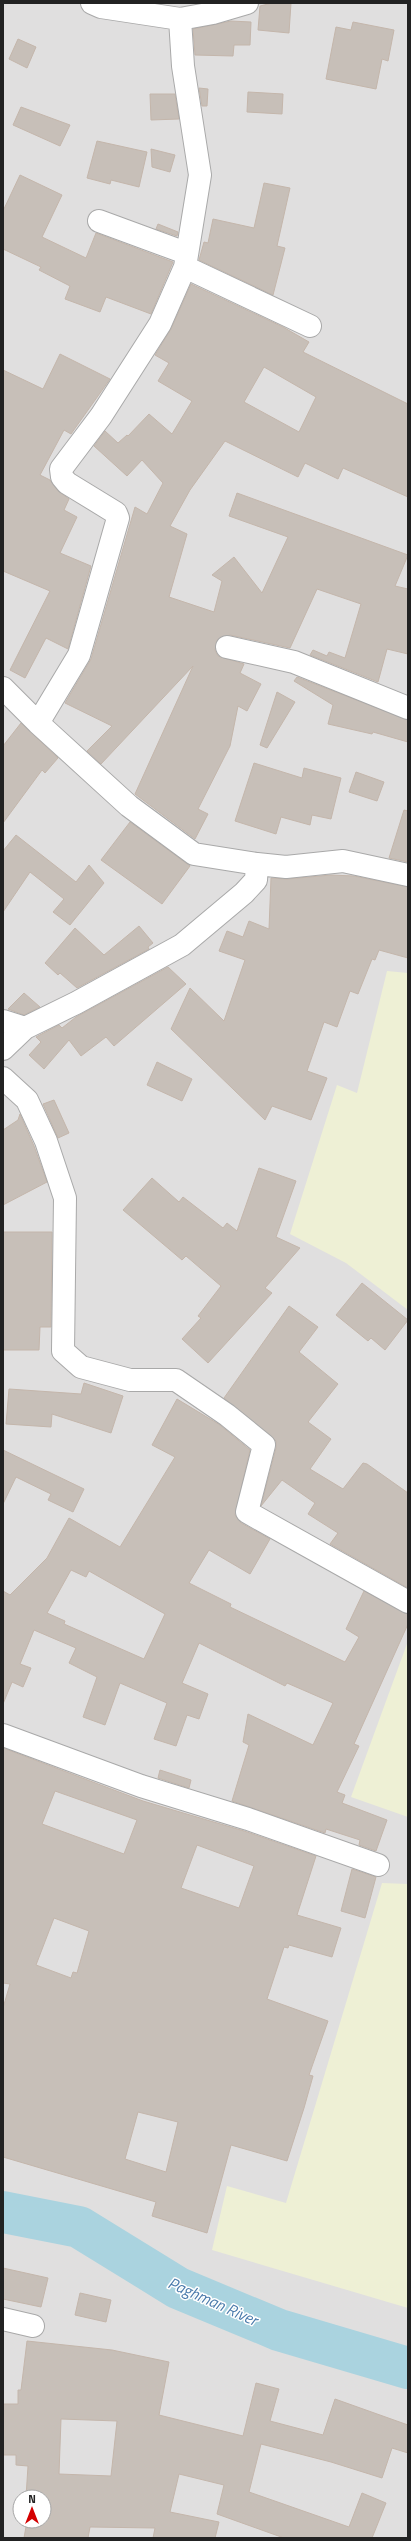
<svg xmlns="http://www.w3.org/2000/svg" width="411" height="2541" viewBox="0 0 411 2541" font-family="'Titillium Web',sans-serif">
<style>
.residential{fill:#e0dfdf;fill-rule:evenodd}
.farmland{fill:#eef0d5}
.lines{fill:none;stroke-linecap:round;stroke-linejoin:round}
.river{stroke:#aad3df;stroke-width:42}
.building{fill:#c7bfb8;stroke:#c4b6ab;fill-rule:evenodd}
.minor-casing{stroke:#a9a9a9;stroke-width:24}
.minor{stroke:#fff;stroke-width:22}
.labels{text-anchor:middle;stroke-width:3;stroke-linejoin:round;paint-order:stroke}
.water-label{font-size:16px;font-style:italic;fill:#4a7aab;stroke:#fff}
</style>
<rect width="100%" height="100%" fill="#f2efe9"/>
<path class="residential" d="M 3,3 L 408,3 L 408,2538 L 3,2538 ZM 20,2497 L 44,2497 L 44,2521 L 20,2521 Z"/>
<path class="farmland" d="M 387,971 L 408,973 L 408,1310 L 346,1263 L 290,1234 L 337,1085 L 357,1093 Z
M 408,1641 L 408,1817 L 351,1797 Z
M 382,1883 L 408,1884 L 408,2308 L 212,2250 L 227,2186 L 286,2203 Z"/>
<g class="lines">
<path class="river" d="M 3,2212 L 79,2227 L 178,2288 L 279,2330 L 408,2368"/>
</g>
<path class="building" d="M 272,3 L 291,3 L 289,33 L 258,30 L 260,6 Z
M 231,21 L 251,22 L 250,45 L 234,45 L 233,56 L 195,55 L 193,29 Z
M 353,22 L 394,30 L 388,61 L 382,59 L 376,89 L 326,79 L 336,27 L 351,30 Z
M 18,39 L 36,47 L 27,68 L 9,59 Z
M 199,88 L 208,89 L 207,106 L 202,106 Z
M 248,92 L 283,94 L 282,114 L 247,112 Z
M 150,94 L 175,94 L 179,119 L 151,120 Z
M 21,107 L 70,125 L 60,146 L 13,125 Z
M 97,141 L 147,152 L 139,187 L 111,180 L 110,184 L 87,178 Z
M 151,149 L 175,155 L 170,172 L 152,167 Z
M 20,175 L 62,195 L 42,237 L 86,258 L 96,233 L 173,262 L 151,314 L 106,297 L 100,312 L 65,299 L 70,286 L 39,270 L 41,267 L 3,249 L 3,211 Z
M 264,183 L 290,188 L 277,246 L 285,248 L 273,295 L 199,260 L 204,242 L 208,243 L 213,219 L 254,228 Z
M 158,224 L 178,232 L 177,236 L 156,229 Z
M 191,284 L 283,327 L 309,342 L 303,352 L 408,404 L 408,497 L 343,468 L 338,479 L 305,463 L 298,477 L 225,441 L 190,490 L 170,526 L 187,534 L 169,597 L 214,612 L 222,581 L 212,575 L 234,557 L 262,593 L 288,537 L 229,516 L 237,493 L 408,555 L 395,586 L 408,589 L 408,654 L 387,649 L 378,682 L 310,655 L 313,650 L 327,656 L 329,652 L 345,658 L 361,604 L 317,589 L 290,648 L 230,635 L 218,639 L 215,650 L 218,656 L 244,664 L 240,673 L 261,684 L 247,711 L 238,706 L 230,746 L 198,809 L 208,814 L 195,839 L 135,794 L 193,666 L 101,764 L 87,751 L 112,726 L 65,703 L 91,659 L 135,507 L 147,514 L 163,483 L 142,460 L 127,476 L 94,446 L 105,431 L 118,443 L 127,435 L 128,436 L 149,414 L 172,434 L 192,401 L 158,381 L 169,363 L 155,355 L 171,329 ZM 264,367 L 316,397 L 299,432 L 244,402 Z
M 60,354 L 110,379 L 71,434 L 64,430 L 40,475 L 50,480 L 58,491 L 69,499 L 64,510 L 77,517 L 60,553 L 91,566 L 68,649 L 46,638 L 25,678 L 10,670 L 50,591 L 3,571 L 3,370 L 43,389 Z
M 297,677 L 408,720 L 408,742 L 373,732 L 372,734 L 328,724 L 333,705 L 294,681 Z
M 277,692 L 295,702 L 267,748 L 260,745 Z
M 21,723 L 58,758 L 45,773 L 42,770 L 3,823 L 3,746 Z
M 254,763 L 302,778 L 304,768 L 341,778 L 331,819 L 312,815 L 310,825 L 281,817 L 276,834 L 235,821 Z
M 356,772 L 384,782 L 377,801 L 349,792 Z
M 404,810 L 408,811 L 408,862 L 389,858 Z
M 130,822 L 190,866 L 162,904 L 101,860 Z
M 16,835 L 76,882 L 89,865 L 104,883 L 70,925 L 53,912 L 64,899 L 30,872 L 3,912 L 3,851 Z
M 331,875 L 354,876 L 408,887 L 408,958 L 379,950 L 375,960 L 372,959 L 358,994 L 350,991 L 337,1027 L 324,1022 L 307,1071 L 327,1078 L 311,1120 L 272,1106 L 265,1120 L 171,1029 L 190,988 L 224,1021 L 245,960 L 219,951 L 227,931 L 243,937 L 249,921 L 269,929 L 271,878 L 287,879 Z
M 139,926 L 153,943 L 148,947 L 149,949 L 77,988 L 60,973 L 58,975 L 45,963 L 75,928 L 104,955 Z
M 168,967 L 186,984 L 114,1046 L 106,1037 L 81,1056 L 69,1040 L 44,1069 L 29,1055 L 41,1042 L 36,1037 L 59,1025 L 62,1028 L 76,1017 Z
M 24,993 L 40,1007 L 24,1015 L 8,1009 Z
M 157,1062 L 192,1079 L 182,1101 L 147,1085 Z
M 54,1100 L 69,1133 L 58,1138 L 43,1104 Z
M 20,1114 L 34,1146 L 47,1182 L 3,1205 L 3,1130 L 18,1120 Z
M 259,1168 L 296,1181 L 276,1237 L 300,1248 L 265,1288 L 272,1293 L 208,1363 L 182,1339 L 201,1318 L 198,1316 L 221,1286 L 186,1256 L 182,1260 L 123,1210 L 152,1178 L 179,1202 L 183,1197 L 223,1228 L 227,1223 L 237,1231 Z
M 3,1232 L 52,1232 L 51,1327 L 40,1327 L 39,1350 L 3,1350 Z
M 362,1283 L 408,1320 L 385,1350 L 371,1338 L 368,1341 L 336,1315 Z
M 289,1306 L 318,1327 L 299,1352 L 338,1384 L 308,1422 L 331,1439 L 310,1469 L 343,1489 L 363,1463 L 367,1464 L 408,1493 L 408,1588 L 330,1544 L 338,1533 L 308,1514 L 315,1503 L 282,1480 L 261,1506 L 276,1448 L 276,1441 L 224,1398 Z
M 84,1383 L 123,1396 L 111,1433 L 52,1414 L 51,1427 L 6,1424 L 9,1389 L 81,1394 Z
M 177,1399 L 220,1425 L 250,1450 L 235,1515 L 241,1523 L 270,1539 L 250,1574 L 209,1550 L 189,1583 L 231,1604 L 230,1607 L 345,1662 L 359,1637 L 346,1629 L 364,1591 L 408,1614 L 408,1624 L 354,1744 L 359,1746 L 337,1792 L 345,1795 L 342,1803 L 387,1820 L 376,1851 L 359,1845 L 360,1840 L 326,1829 L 325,1833 L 232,1801 L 249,1745 L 243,1742 L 248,1714 L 313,1745 L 333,1703 L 287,1683 L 285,1686 L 199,1643 L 182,1683 L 208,1694 L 199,1719 L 187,1715 L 176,1746 L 154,1739 L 167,1703 L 120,1683 L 105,1725 L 83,1717 L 97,1677 L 69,1663 L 76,1648 L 34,1630 L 20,1664 L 31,1668 L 23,1687 L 12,1682 L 3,1704 L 3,1591 L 10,1595 L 47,1558 L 69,1518 L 120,1547 L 175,1457 L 152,1445 ZM 71,1570 L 86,1577 L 89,1571 L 165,1614 L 144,1659 L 64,1624 L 65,1621 L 47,1613 Z
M 3,1450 L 84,1489 L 73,1512 L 48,1500 L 51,1494 L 16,1477 L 3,1504 Z
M 3,1748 L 143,1801 L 244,1831 L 316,1856 L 297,1915 L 341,1928 L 332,1957 L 289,1945 L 288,1948 L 284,1947 L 267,1999 L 328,2021 L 309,2075 L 313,2076 L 304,2108 L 287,2161 L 231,2145 L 207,2233 L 152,2216 L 156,2202 L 3,2157 L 3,2008 L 10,1984 L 3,1983 ZM 55,1791 L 137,1820 L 124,1854 L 42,1824 ZM 197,1845 L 254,1866 L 239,1908 L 181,1888 ZM 54,1918 L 89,1931 L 77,1973 L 73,1972 L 71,1978 L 36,1965 ZM 138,2112 L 178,2122 L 166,2172 L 125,2159 Z
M 160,1770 L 191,1780 L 189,1788 L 158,1778 Z
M 352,1869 L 376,1877 L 365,1918 L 341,1911 Z
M 3,2268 L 48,2278 L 41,2307 L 3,2299 Z
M 80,2293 L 111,2300 L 106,2322 L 75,2315 Z
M 27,2341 L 112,2350 L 169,2362 L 159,2415 L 243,2436 L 256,2383 L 279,2389 L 270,2421 L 323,2435 L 335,2399 L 408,2425 L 408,2453 L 392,2448 L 382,2478 L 331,2462 L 261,2444 L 249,2492 L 349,2527 L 362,2493 L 386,2503 L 372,2538 L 284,2538 L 217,2514 L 224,2485 L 179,2474 L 170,2512 L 219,2522 L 215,2538 L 153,2538 L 155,2528 L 90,2527 L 88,2538 L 24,2538 L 27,2521 L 44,2521 L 44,2497 L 26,2497 L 28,2466 L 16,2465 L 16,2455 L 3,2455 L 3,2404 L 18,2404 L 18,2390 L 21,2390 ZM 61,2419 L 117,2421 L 111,2476 L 59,2474 Z"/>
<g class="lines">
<g class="minor-casing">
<path id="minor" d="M 92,3 L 101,7 L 180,19 L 213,13 L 247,3
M 99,221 L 186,253
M 185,267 L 310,326
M 227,647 L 294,662 L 408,708
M 3,688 L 38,723
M 257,864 L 286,867 L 343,861 L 408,875
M 3,1021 L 25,1028
M 3,1049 L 25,1028 L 76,1003 L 182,945 L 244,893 L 256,880 L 257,864 L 194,854 L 129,806 L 38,723 L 79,655 L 118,518 L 116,513 L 67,483 L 62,477 L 61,469 L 101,416 L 160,324 L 185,267 L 200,175 L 183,66 L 180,19
M 3,1078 L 27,1100 L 46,1141 L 65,1198 L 63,1351 L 81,1367 L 130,1380 L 176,1380 L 227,1415 L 264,1445 L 247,1512 L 408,1602
M 3,1735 L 141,1786 L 248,1819 L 378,1865
M 3,2319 L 33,2326"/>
</g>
<use href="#minor" class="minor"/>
</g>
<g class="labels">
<g class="water-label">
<text transform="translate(213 2301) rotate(24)" y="6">Paghman River</text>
</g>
</g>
<rect width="411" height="2541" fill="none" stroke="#222222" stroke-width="8"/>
<g transform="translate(32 2509)"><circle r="19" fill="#ffffff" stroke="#a7a7a7"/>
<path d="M0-3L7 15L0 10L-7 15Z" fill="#d40000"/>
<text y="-6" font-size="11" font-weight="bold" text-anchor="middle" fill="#222222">N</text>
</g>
</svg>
